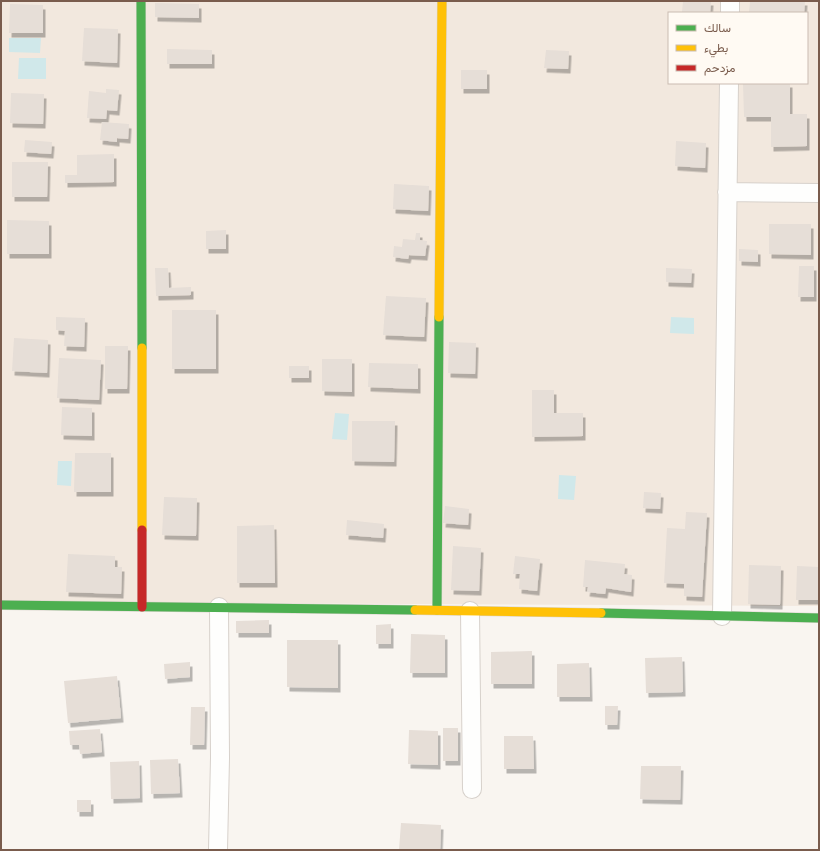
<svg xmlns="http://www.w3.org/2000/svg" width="820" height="851" viewBox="0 0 820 851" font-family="'PT Sans Narrow',Vazirmatn,sans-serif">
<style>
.residential{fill:#f2e8de;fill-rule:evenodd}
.water{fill:#d0e8ea}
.building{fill:#e6ded7;filter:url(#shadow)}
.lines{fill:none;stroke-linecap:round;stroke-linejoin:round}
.street-casing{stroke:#d7d1cb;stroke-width:20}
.fast-casing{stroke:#d9d2cb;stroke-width:10}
.slow-casing{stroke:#d9d2cb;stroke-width:10}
.jam-casing{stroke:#d9d2cb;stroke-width:10}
.street{stroke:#fefefd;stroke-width:18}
.fast{stroke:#4caf50;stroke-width:9}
.slow{stroke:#ffc107;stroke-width:9}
.jam{stroke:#c62828;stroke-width:9}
</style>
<defs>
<filter id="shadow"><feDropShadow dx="2.5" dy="4.5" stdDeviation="0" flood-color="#0004"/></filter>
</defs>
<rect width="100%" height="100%" fill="#f9f5f0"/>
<path class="residential" d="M 1,1 L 819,1 L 819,606 L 1,602 ZM 669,13 L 807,13 L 807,83 L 669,83 Z"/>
<path class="water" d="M 9,38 L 41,38 L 40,53 L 9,52 Z
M 19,58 L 46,58 L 46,79 L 18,79 Z
M 671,317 L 694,318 L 694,334 L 670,333 Z
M 335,413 L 349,414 L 347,440 L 332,439 Z
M 58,461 L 72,461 L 71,486 L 57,485 Z
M 559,475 L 576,476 L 574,500 L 558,499 Z"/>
<path class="building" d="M 683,1 L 711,1 L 710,13 L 682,12 Z
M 750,1 L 805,1 L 804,13 L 749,13 Z
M 155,3 L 199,4 L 199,18 L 155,17 Z
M 10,4 L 43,5 L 43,33 L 9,33 Z
M 84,28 L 118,29 L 117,63 L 82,61 Z
M 167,49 L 212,50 L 212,64 L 167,64 Z
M 546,50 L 569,51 L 568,69 L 544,68 Z
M 461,70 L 487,70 L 487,89 L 461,89 Z
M 743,83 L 790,83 L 790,114 L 807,114 L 807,146 L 771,147 L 771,117 L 744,117 Z
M 106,89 L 119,90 L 117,111 L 107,110 L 106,119 L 87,118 L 89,91 L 106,93 Z
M 11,93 L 44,94 L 43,124 L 10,123 Z
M 102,122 L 129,124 L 128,139 L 117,138 L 117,142 L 100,140 Z
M 25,140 L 52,142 L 51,154 L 24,152 Z
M 676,141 L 706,143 L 705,168 L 675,166 Z
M 114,154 L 114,182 L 65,183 L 65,175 L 77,175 L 77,155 Z
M 12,162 L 48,162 L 47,197 L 12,197 Z
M 394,184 L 429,186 L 428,211 L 393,209 Z
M 7,220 L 49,221 L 49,254 L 7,254 Z
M 769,224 L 811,224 L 811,255 L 769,254 Z
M 226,230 L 226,249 L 206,249 L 206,231 Z
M 416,233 L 420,233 L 420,240 L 427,241 L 425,256 L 409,255 L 408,259 L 393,257 L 394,246 L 402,247 L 403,239 L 415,240 Z
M 739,249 L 758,250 L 758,262 L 739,261 Z
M 799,266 L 814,266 L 814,297 L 798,297 Z
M 155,268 L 168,268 L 169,288 L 191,287 L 191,295 L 156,296 Z
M 666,268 L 692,269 L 691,283 L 666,282 Z
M 386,296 L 426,298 L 424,337 L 383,335 Z
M 172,310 L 216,310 L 216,369 L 172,369 Z
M 56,317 L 85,318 L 84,347 L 64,346 L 65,331 L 56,330 Z
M 14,338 L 48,340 L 47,373 L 12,371 Z
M 449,342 L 476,343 L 475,374 L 448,373 Z
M 105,346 L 128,346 L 127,389 L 105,389 Z
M 59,358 L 101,360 L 99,400 L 57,398 Z
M 322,359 L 352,359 L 352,392 L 322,391 Z
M 369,363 L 418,364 L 418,389 L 368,387 Z
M 289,366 L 309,366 L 309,378 L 289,378 Z
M 532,390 L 554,390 L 554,413 L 583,413 L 583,436 L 532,437 Z
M 62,407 L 92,408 L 92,436 L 61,435 Z
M 352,421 L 395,421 L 394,462 L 352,461 Z
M 75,453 L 111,453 L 111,492 L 74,492 Z
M 644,492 L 661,493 L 660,509 L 643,508 Z
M 164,497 L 197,498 L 196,536 L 162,535 Z
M 445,506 L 469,509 L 468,525 L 443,523 Z
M 686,512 L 707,513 L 702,597 L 684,596 L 684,584 L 664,583 L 667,528 L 685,529 Z
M 347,520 L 384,524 L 383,538 L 346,535 Z
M 274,525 L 275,583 L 237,583 L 237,526 Z
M 453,546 L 481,548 L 479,591 L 451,590 Z
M 68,554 L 115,556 L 115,567 L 122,567 L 121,594 L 66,592 Z
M 515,556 L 540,559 L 537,591 L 519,589 L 520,574 L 513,574 Z
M 585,560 L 625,564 L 624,574 L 632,575 L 631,592 L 606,588 L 605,594 L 587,592 L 588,587 L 583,587 Z
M 749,565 L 781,566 L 780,605 L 748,604 Z
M 797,566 L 819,567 L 819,600 L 796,600 Z
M 269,620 L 269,633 L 236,633 L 236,621 Z
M 391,624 L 391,644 L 376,644 L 376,625 Z
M 411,634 L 445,635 L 445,673 L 410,673 Z
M 287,640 L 338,640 L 338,688 L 287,687 Z
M 532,651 L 532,684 L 491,684 L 491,652 Z
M 682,657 L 683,692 L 646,693 L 645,658 Z
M 190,662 L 190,677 L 165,679 L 164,664 Z
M 589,663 L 590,697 L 557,697 L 557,664 Z
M 117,676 L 121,718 L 68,723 L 64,681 Z
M 605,706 L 618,706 L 617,725 L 605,725 Z
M 191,707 L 205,707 L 204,745 L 190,745 Z
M 443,728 L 458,728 L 458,761 L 443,761 Z
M 100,729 L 102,752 L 80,754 L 79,745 L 70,745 L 69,731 Z
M 409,730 L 438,731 L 438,765 L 408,764 Z
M 504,736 L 533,736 L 534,769 L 504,769 Z
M 178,759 L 180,793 L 151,794 L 150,760 Z
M 139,761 L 140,798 L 111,799 L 110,762 Z
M 641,766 L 681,766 L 680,800 L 640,799 Z
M 77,800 L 91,800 L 91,812 L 77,812 Z
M 401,823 L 441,825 L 440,850 L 399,850 Z"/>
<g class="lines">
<g class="street-casing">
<path id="street" d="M 730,13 L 730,1
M 727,192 L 819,193
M 470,611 L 472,789
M 722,616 L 729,83
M 218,850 L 220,758 L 219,607"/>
</g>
<g class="fast-casing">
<path id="fast" d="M 141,1 L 142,348
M 1,605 L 415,610
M 437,610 L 439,317
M 601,613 L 819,618"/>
</g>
<g class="slow-casing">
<path id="slow" d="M 439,317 L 442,1
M 142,348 L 142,530
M 415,610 L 601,613"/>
</g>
<g class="jam-casing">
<path id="jam" d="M 142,530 L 142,607"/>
</g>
<use href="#street" class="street"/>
<use href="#fast" class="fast"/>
<use href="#slow" class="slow"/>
<use href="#jam" class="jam"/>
</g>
<rect width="820" height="851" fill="none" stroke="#7a5c4d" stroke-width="4"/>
<rect x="668" y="12" width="140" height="72" fill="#fffaf3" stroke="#cabbb1"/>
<rect x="676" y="25" width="20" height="6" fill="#4caf50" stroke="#cabbb1"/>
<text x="704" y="32" font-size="12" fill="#7a5c4d">سالك</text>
<rect x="676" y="45" width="20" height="6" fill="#ffc107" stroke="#cabbb1"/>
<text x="704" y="52" font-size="12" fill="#7a5c4d">بطيء</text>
<rect x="676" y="65" width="20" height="6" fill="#c62828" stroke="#cabbb1"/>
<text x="704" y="72" font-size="12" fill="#7a5c4d">مزدحم</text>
</svg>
